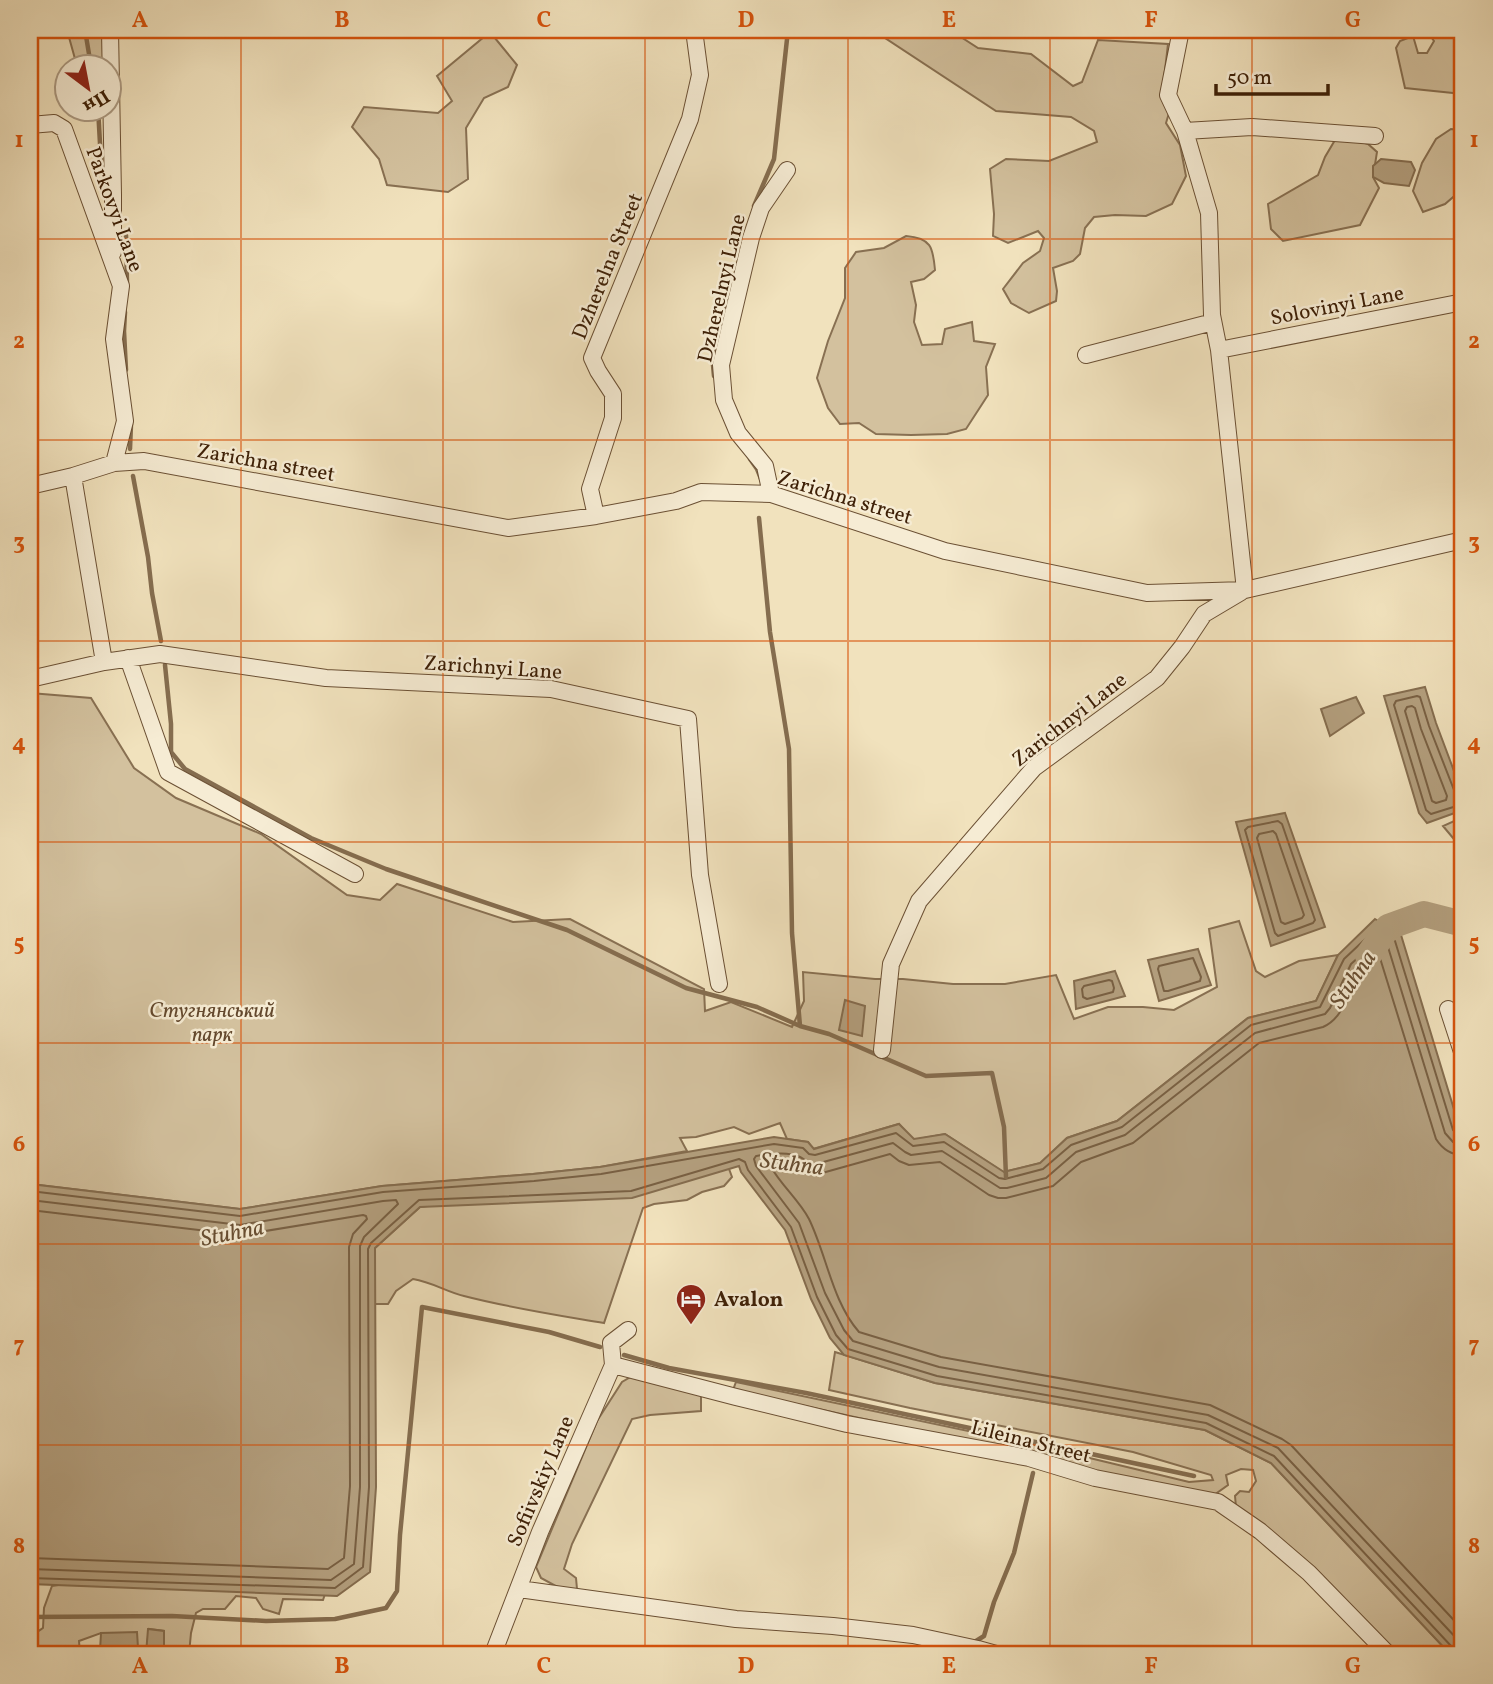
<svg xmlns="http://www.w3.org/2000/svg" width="1493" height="1684" viewBox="0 0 1493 1684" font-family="Vollkorn,serif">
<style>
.green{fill:#d3c19e;stroke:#887052;stroke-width:2}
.water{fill:#b4a07f;stroke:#856d4f;stroke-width:2}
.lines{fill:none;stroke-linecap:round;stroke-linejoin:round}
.shore{stroke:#796043;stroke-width:2}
.stream{stroke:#856d4f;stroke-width:4.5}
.river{stroke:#b4a07f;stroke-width:26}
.minor-casing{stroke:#6b5034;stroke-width:18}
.minor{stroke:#f6ecd4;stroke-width:16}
.grid{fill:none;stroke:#d7530c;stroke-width:2;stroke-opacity:0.55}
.labels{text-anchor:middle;stroke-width:5;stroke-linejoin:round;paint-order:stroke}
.street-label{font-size:21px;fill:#3e2007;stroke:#f6ecd4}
.park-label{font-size:21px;font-style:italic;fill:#63482d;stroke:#f6ecd4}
.poi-label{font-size:21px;font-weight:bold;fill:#3e2007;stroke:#f6ecd4;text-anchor:start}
.water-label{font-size:23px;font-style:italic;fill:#674d31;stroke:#f6ecd4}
.neatline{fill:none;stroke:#d7530c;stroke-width:2.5}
.grid-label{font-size:23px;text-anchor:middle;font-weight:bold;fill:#d7530c}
</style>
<rect width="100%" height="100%" fill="#f1e2bd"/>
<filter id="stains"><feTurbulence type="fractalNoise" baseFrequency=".00286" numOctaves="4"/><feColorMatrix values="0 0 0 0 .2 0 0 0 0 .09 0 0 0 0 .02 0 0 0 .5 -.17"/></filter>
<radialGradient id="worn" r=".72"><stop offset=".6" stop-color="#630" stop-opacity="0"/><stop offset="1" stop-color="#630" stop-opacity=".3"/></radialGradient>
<path class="green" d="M 67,30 L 106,30 L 107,66 L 77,66 Z
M 878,30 L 950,30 L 978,48 L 1031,54 L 1073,86 L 1082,82 L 1098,40 L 1168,44 L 1162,96 L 1169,113 L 1166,123 L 1180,145 L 1186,176 L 1172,204 L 1146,216 L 1115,215 L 1094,217 L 1085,228 L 1080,254 L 1073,261 L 1053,268 L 1057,291 L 1056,301 L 1029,313 L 1011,303 L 1003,289 L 1023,263 L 1040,251 L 1044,238 L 1038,231 L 1008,243 L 993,236 L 994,214 L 990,169 L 1006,159 L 1049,161 L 1097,142 L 1094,131 L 1071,117 L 996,111 L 876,32 Z
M 1426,30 L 1463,30 L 1463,97 L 1453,93 L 1405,88 L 1396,48 L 1400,41 L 1413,36 L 1418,53 L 1427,53 L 1434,41 Z
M 490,32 L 517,65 L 508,87 L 484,98 L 466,128 L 468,179 L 448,192 L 387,185 L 379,159 L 352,127 L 364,107 L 438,113 L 452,101 L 437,76 Z
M 1463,110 L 1463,194 L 1459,192 L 1445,204 L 1423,212 L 1413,191 L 1422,163 L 1436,139 L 1451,129 L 1462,130 Z
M 1338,135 L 1368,144 L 1377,152 L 1373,177 L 1379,188 L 1360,225 L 1283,241 L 1271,229 L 1268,204 L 1318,175 L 1325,157 Z
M 906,236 C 931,238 933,247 935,270 L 924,279 L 911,282 L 916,305 L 914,322 L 922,345 L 942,344 L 945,329 L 972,322 L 974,341 L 995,344 L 986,367 L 988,395 L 966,429 L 947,434 L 911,435 L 876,434 L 859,423 L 840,424 L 828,408 L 817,378 L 828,341 L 845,298 L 845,268 L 856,252 L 884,248 Z
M 30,693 L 91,698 L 134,768 L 176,798 L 261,834 L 347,895 L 380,900 L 397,884 L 513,922 L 570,919 L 704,989 L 705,1011 L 731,1002 L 792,1027 L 804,1001 L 803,972 L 875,979 L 903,979 L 953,984 L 1005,984 L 1056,975 L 1074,1019 L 1108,1007 L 1143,1007 L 1174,1010 L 1217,987 L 1209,929 L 1239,921 L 1256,971 L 1265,977 L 1299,961 L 1338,955 L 1316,1001 L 1248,1018 L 1117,1121 L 1067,1138 L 1041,1163 L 1003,1172 L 945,1134 L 913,1140 L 899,1124 L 813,1149 L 808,1142 L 787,1139 L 780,1123 L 749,1134 L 734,1127 L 696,1137 L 680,1138 L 687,1151 L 600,1167 L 533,1174 L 382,1186 L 240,1209 L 30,1184 Z
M 1463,817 L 1463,850 L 1443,826 Z
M 714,1167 L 729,1169 L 732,1177 L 724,1186 L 702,1192 L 687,1200 L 654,1204 L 643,1208 L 604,1323 C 557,1315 510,1308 464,1296 C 447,1292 432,1282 413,1279 L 396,1291 L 388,1304 L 375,1304 L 375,1248 L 420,1207 Z
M 835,1352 L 935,1383 L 1205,1430 L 1271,1463 L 1450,1654 L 1398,1654 L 1236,1507 L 1235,1496 L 1240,1491 L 1249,1492 L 1256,1481 L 1253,1470 L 1241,1469 L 1226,1475 L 1228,1485 L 1214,1495 L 1182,1492 L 1004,1448 L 859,1418 L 733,1390 L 736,1382 L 1044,1447 L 1189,1482 L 1213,1480 L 1211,1475 L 1133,1452 L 910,1408 L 829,1390 Z
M 634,1375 L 701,1395 L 701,1411 L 650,1415 L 632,1419 L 572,1544 L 564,1569 L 576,1578 L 577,1589 L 563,1590 L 541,1578 L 536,1567 L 597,1421 L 622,1382 Z
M 148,1571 L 329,1582 L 323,1600 L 283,1599 L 279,1614 L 263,1609 L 256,1598 L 236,1596 L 225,1609 L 203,1609 L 196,1613 L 191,1633 L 189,1654 L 164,1654 L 164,1631 L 149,1629 L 146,1654 L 137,1654 L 138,1648 L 101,1633 L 79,1641 L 80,1654 C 60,1654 47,1657 30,1644 C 30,1636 37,1632 43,1628 L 44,1608 L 52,1586 Z"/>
<path class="water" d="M 1381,159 L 1411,162 L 1415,170 L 1409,186 L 1384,183 L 1373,177 L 1373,166 Z
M 1425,687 L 1436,723 L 1463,795 L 1463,810 L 1427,823 L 1419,813 L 1384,696 Z
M 1356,697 L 1364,713 L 1330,736 L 1321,709 Z
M 1285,813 L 1325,927 L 1271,946 L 1236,822 Z
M 1375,919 L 1401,935 L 1463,1139 L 1463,1654 L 1450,1654 L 1271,1463 L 1205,1430 L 935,1383 L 844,1355 L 830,1338 L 811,1299 L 785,1230 L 741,1172 L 739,1166 L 632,1198 L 420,1207 L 375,1248 L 376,1487 L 370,1572 L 337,1596 L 30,1584 L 30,1184 L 240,1209 L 382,1186 L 533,1174 L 600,1167 L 774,1137 L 808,1142 L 814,1149 L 899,1124 L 914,1139 L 945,1134 L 1004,1172 L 1040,1163 L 1067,1138 L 1117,1121 L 1248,1018 L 1316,1001 L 1338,955 Z
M 1198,949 L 1211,985 L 1159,1001 L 1148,960 Z
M 1115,971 L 1125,996 L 1076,1009 L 1074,981 Z
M 845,1000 L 865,1006 L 862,1036 L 839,1030 Z
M 148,1629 L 164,1631 L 164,1654 L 146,1654 Z
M 137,1632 L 138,1648 L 100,1651 L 101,1633 Z"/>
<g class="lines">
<path class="shore" d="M 1412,706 L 1415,708 L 1421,729 L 1447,796 L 1446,800 L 1436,803 L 1432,801 L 1405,711 L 1407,707 Z
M 1463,795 L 1458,794 L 1454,790 L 1429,726 L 1420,697 L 1417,696 L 1396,701 L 1394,705 L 1426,810 L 1431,814 L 1463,804
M 1278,821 L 1282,824 L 1315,920 L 1313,923 L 1278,936 L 1275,933 L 1245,830 L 1248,827 Z
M 1273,831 L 1276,834 L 1304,915 L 1302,918 L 1285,924 L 1281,922 L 1257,838 L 1259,834 Z
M 1193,958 L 1201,977 L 1200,981 L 1168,991 L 1164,991 L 1158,969 L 1159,966 Z
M 1109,980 L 1112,981 L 1114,988 L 1113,992 L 1087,999 L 1083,997 L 1082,989 L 1084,986 Z
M 1463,1145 L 1453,1142 L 1445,1133 L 1388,947 L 1378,940 L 1351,964 L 1330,1008 L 1325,1014 L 1255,1033 L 1125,1135 L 1076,1152 L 1046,1178 L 1007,1188 L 1000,1188 L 942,1151 L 911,1155 L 905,1152 L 893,1143 L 816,1164 C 806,1163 808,1161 800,1157 C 788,1151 769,1154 756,1156 L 754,1159 L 756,1166 L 799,1223 L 825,1293 L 844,1330 L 853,1341 L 939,1367 L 1208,1415 L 1278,1448 L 1459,1641 L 1463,1652
M 1463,1155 C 1451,1155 1443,1150 1436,1139 L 1380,958 L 1377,955 C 1371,959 1364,965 1360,970 C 1347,989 1346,1017 1323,1027 L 1259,1043 L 1133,1143 L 1081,1162 L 1053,1186 L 1006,1198 L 998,1198 L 989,1195 L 940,1162 L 909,1165 L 899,1161 L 890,1154 L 815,1175 L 804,1173 L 793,1166 L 774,1163 L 771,1167 C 781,1185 799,1200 809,1219 C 827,1256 832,1301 859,1332 L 941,1357 L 1210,1405 L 1282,1439 L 1291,1445 L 1463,1630
M 30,1191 L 240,1216 L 383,1192 L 534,1181 L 601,1174 L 774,1144 L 803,1148 L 809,1154 L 815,1155 L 896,1133 L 913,1146 L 944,1142 L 999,1178 L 1005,1179 L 1043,1169 L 1071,1145 L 1122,1127 L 1251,1025 L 1320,1007 L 1344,959 L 1376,929 L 1395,941 L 1453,1130 L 1457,1135 L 1463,1136
M 30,1200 L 240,1225 L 383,1201 L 396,1200 L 398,1204 L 364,1237 L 360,1246 L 360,1487 L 354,1564 L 331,1580 L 30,1569
M 30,1210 L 241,1235 L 363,1215 L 366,1216 L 367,1219 L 353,1234 L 349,1247 L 350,1486 L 344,1558 L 328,1569 L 30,1558
M 30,1578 L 335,1588 L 363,1567 L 369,1487 L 368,1249 L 371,1243 L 419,1200 L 631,1191 L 739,1159 L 745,1162 L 748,1170 L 791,1227 L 817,1297 L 836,1335 L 848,1349 L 937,1376 L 1206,1423 L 1274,1456 L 1452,1647 L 1454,1654"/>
<path class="stream" d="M 85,30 L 91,66
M 98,108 L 101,161 L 106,191
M 754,206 L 774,159 L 788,30
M 126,235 L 127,283
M 125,312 L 124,331 L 126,370
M 714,376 L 713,365 L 734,275
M 130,449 L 131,424
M 750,459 L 757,469 L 761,479
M 133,476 L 148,557 L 152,593 L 161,641
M 759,518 L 770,632 L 789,749 L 792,933 L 800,1026 L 829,1034 L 926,1076 L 992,1073 L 1004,1127 L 1006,1177
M 165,665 L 171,724 L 171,752 L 185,769 L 311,838 L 386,869 L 567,930 L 686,988 L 757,1007 L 800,1026
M 624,1355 L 669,1368 L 806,1393 L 1194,1476
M 30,1617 L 172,1616 L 266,1621 L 335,1619 L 386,1608 L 397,1591 L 400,1535 L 422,1307 L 549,1332 L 600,1347
M 976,1641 L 984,1636 L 994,1602 L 1014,1553 L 1033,1473"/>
<path class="river" d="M 1368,956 L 1388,927 L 1424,914 L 1463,924"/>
<g class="minor-casing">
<path id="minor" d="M 110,30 L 113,195 L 113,252
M 1181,30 L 1168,95 L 1185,131 L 1209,213 L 1212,315 L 1219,350 L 1245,590
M 30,125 L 54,123 L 64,129 L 121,286 L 114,339 L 125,421 L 114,463
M 1185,131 L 1252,127 L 1375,136
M 1219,350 L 1463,302
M 1086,355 L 1213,322
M 73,476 L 104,662
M 30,486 L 73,476 L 114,463 L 144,461 L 508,528 L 596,516 L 676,501 L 701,492 L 771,494 L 945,551 L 1147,593 L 1245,590 L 1463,540
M 771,494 L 765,466 L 738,433 L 724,400 L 721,365 L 751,238 L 761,208 L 787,170
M 596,516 L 590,489 L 613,418 L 613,394 L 598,371 L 592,358 L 690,119 L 700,75 L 694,30
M 128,658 L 168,772 L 355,874
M 30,679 L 104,662 L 160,654 L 326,678 L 551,689 L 688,719 L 700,875 L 719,984
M 1448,1009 L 1463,1055
M 882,1050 L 891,964 L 919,901 L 1034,768 L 1157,678 L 1182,647 L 1204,614 L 1241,592
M 613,1365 L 736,1397 L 847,1424 L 1029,1458 L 1095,1478 L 1218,1502 L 1260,1531 L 1309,1573 L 1388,1654
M 519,1589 L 736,1619 L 833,1626 L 913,1635 L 978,1649 L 996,1654
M 493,1654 L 540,1532 L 613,1365 L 611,1343 L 628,1330"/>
</g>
<use href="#minor" class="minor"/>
</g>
<path class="grid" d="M 241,30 L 241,1654M 443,30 L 443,1654M 645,30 L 645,1654M 848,30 L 848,1654M 1050,30 L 1050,1654M 1252,30 L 1252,1654M 30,239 L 1463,239M 30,440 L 1463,440M 30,641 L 1463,641M 30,842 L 1463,842M 30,1043 L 1463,1043M 30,1244 L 1463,1244M 30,1445 L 1463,1445"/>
<defs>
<g id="hotel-pin" transform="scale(1.575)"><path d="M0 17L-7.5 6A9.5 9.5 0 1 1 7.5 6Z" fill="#8f2418" stroke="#f6ecd4"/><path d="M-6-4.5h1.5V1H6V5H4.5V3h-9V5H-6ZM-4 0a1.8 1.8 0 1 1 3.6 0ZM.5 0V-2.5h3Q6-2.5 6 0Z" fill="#fff"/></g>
</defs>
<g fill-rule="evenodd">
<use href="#hotel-pin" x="691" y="1299"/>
</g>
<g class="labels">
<g class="street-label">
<text transform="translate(115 209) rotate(70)" y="7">Parkovyi Lane</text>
<text transform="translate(607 266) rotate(-68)" y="7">Dzherelna Street</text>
<text transform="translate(721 288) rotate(-77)" y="7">Dzherelnyi Lane</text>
<text transform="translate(1337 305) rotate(-11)" y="7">Solovinyi Lane</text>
<text transform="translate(266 462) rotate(10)" y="7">Zarichna street</text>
<text transform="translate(845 497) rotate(17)" y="7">Zarichna street</text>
<text transform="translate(493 667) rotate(4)" y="7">Zarichnyi Lane</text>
<text transform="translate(1069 719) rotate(-38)" y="7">Zarichnyi Lane</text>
<text transform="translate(1031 1441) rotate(14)" y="7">Lileina Street</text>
<text transform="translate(540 1481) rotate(-67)" y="7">Sofiivskiy Lane</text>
</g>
<g class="park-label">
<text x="212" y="1017">Стугнянський<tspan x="212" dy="24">парк</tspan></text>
</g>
<g class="poi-label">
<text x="714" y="1306">Avalon</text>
</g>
<g class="water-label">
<text transform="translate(1352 979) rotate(-56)" y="8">Stuhna</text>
<text transform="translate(792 1163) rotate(7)" y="8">Stuhna</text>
<text transform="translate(232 1232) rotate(-11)" y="8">Stuhna</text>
</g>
</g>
<rect width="1493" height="1684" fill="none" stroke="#f1e2bd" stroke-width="77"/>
<g transform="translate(88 88) rotate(148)"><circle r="33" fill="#f6ecd4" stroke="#ac9a82" stroke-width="2"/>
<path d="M0-5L12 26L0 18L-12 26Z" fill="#8f2418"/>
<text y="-10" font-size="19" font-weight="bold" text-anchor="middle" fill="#3e2007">Пн</text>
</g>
<path d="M1216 84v10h112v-10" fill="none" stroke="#3e2007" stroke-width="3.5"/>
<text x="1227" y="84" font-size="21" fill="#3e2007" stroke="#f6ecd4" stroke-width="5" paint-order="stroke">50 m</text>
<rect x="38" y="38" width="1416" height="1608" class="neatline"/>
<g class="grid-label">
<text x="140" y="27">A</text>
<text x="342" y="27">B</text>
<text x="544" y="27">C</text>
<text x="746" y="27">D</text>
<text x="949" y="27">E</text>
<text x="1151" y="27">F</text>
<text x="1353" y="27">G</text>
<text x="19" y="147">1</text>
<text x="1474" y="147">1</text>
<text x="19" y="348">2</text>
<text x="1474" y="348">2</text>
<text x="19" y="549">3</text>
<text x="1474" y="549">3</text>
<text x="19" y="750">4</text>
<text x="1474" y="750">4</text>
<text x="19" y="950">5</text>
<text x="1474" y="950">5</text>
<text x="19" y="1151">6</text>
<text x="1474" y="1151">6</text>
<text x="19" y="1352">7</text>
<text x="1474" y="1352">7</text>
<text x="19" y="1553">8</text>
<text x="1474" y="1553">8</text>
<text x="140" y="1673">A</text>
<text x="342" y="1673">B</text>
<text x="544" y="1673">C</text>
<text x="746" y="1673">D</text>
<text x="949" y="1673">E</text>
<text x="1151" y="1673">F</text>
<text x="1353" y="1673">G</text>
</g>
<rect width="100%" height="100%" filter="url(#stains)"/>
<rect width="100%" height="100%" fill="url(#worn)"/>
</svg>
